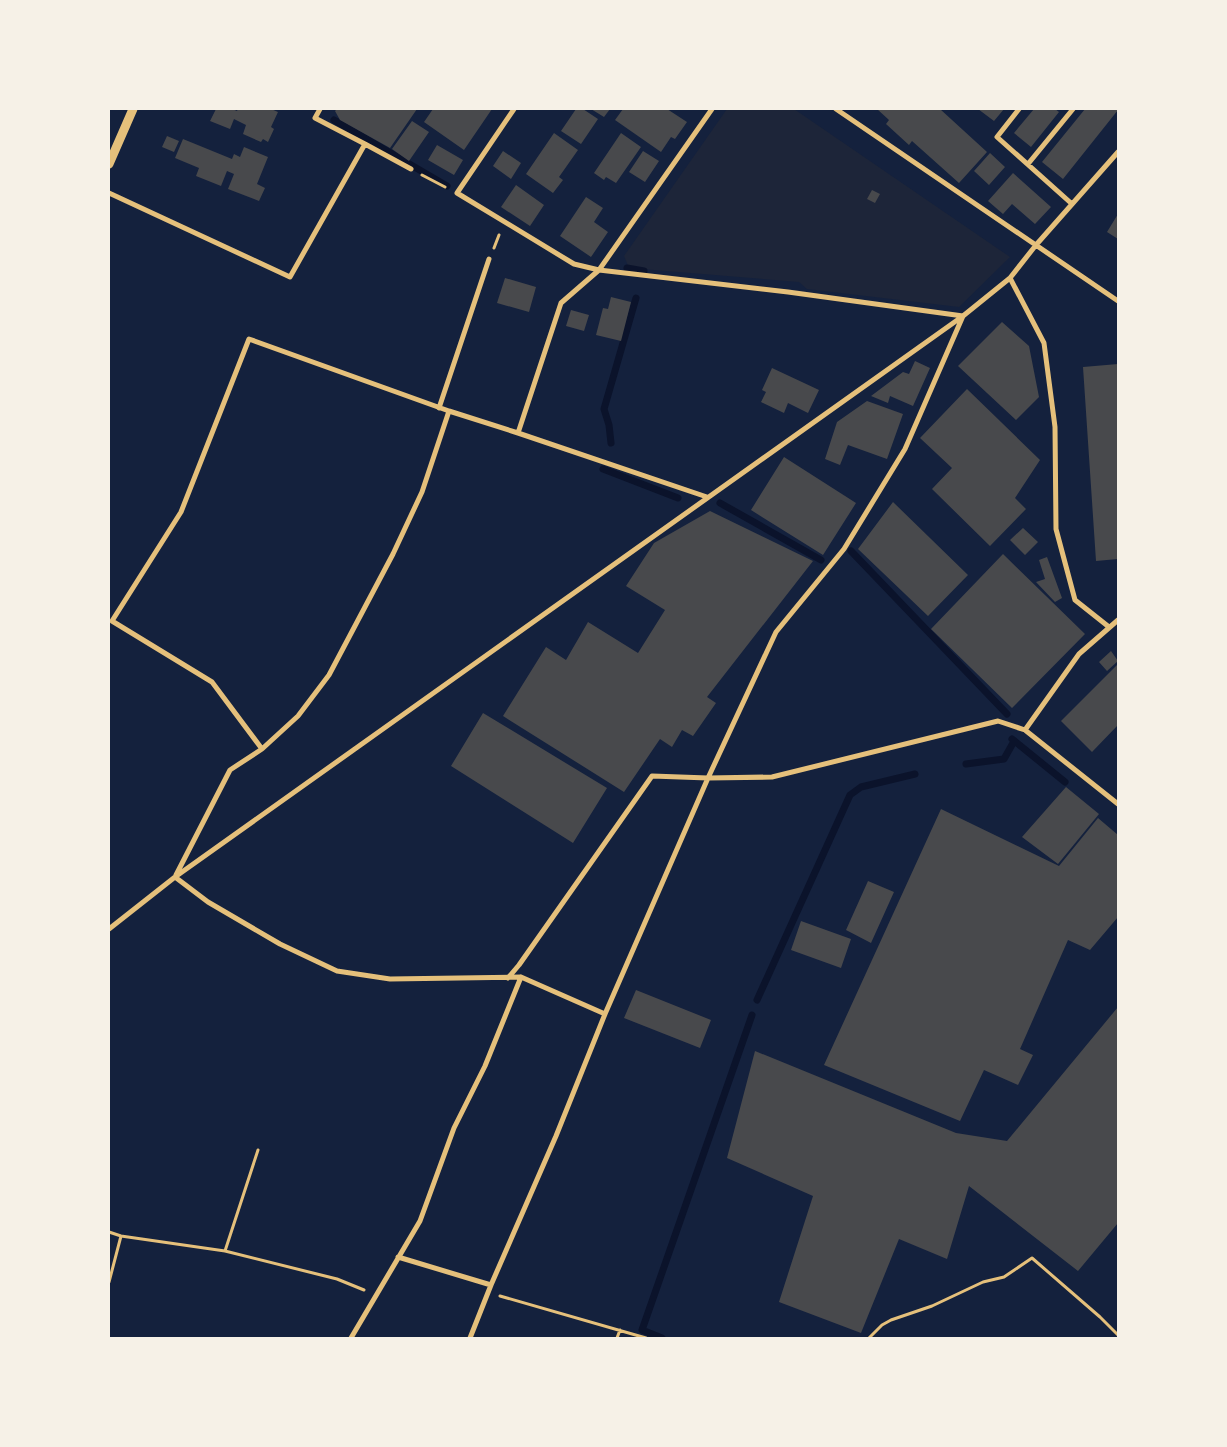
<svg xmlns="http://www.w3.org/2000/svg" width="1227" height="1447" viewBox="0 0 1227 1447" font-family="'Varela Round',sans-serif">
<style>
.green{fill:#1d2539}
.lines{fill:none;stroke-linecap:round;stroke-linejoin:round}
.stream{stroke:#0b132b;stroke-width:7}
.building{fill:#48494c}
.path{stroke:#e5c07b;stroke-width:3}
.minor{stroke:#e5c07b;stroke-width:5}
.tertiary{stroke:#e5c07b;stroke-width:9}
</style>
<rect width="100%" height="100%" fill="#14213d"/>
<path class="green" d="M 727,109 L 794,109 L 1010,257 L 959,307 L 807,289 L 799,282 L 629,268 L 624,256 Z"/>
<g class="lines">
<path class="stream" d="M 334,120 L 447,186
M 627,268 L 644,271
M 611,443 L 609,425 L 604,409 L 636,298
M 603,469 L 678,498
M 720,503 L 821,560
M 851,551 L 1007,714
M 1012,739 L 1065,782
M 966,764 L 1004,759 L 1013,743
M 757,1000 L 850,795 L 861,787 L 915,774
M 662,1338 L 642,1330 L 752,1015"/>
</g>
<path class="building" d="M 216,109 L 232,109 L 237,111 L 238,109 L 271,109 L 278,112 L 271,127 L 274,129 L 268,142 L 263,139 L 261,142 L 243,134 L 246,125 L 234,119 L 230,129 L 210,121 Z
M 337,109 L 417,109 L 390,148 L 340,120 L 335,111 Z
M 433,109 L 492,109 L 464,150 L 424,122 Z
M 576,109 L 583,109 L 598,119 L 581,144 L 561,131 Z
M 591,109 L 610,109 L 604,117 Z
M 623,109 L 667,109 L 687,122 L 675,139 L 671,137 L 661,152 L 615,120 Z
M 877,109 L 940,109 L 987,152 L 959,183 L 912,141 L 909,145 L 886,124 L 889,120 Z
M 978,109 L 1004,109 L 994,121 Z
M 1034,109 L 1055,109 L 1059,112 L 1031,147 L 1014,133 Z
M 1085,109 L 1118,109 L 1118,110 L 1063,179 L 1042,162 Z
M 412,121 L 429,132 L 409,161 L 392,149 Z
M 554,133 L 578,150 L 559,177 L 563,180 L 553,193 L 526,174 Z
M 621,133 L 641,147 L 616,183 L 606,177 L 604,180 L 594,173 Z
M 167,136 L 179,141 L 174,152 L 162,147 Z
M 183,139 L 232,159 L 234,154 L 240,157 L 244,147 L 268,157 L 257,184 L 265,188 L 259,201 L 228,189 L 234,174 L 227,171 L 221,186 L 196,176 L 199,168 L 175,158 Z
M 437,145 L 463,160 L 454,175 L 428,160 Z
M 503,151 L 521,163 L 511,179 L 493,166 Z
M 643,151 L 659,161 L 645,182 L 629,172 Z
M 990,153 L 1005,167 L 989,185 L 974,171 Z
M 1013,173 L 1051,207 L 1035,224 L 1012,204 L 1003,214 L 988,201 Z
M 516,185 L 544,205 L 530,226 L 501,207 Z
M 872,190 L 880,194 L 875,203 L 867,199 Z
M 586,197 L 603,208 L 594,222 L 608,232 L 591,257 L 560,236 Z
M 1118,214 L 1118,239 L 1107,232 Z
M 505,278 L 536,287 L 529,312 L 497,303 Z
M 611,297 L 631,302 L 621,341 L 596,335 L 603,308 L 608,309 Z
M 571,310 L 589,315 L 584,331 L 566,326 Z
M 1002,322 L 1029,346 L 1039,397 L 1016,420 L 958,366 Z
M 915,361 L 930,368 L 913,406 L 890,396 L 888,403 L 871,396 L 903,372 L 909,374 Z
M 1118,364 L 1118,559 L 1096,561 L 1083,367 Z
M 772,368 L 819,390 L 808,413 L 788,403 L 784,413 L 761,402 L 766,392 L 762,390 Z
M 967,389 L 1040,460 L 1015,498 L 1026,509 L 990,546 L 932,489 L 952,468 L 920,438 Z
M 867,401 L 903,414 L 887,459 L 848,445 L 840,465 L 825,459 L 837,422 Z
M 784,457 L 856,503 L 823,555 L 751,510 Z
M 893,502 L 968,575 L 928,616 L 858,549 Z
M 710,511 L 813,561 L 707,697 L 716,703 L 693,736 L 682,730 L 672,747 L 660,739 L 624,792 L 503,716 L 546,647 L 566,660 L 588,622 L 638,653 L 665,610 L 626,586 L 654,543 Z
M 1023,528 L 1038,542 L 1025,555 L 1010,540 Z
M 1003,554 L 1085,634 L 1012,708 L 931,629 Z
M 1047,557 L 1062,598 L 1055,602 L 1036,582 L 1045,579 L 1039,560 Z
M 1111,651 L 1118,661 L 1107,671 L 1099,662 Z
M 1118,664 L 1118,725 L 1092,752 L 1061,721 Z
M 483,713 L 607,788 L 573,843 L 451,766 Z
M 1066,787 L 1099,814 L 1058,864 L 1022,837 Z
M 941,809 L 1059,866 L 1098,818 L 1118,835 L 1118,917 L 1090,950 L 1068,940 L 1020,1049 L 1033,1055 L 1018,1085 L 984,1070 L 960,1121 L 824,1065 Z
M 868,881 L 894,892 L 871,943 L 846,930 Z
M 801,921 L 851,939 L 841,968 L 791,950 Z
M 636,990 L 711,1020 L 700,1048 L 624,1018 Z
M 1118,1007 L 1118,1223 L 1078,1271 L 969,1186 L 947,1259 L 899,1239 L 861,1333 L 779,1302 L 813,1196 L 727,1158 L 755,1051 L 956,1133 L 1007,1141 Z"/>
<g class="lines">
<path class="path" d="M 422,175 L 445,187
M 494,248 L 499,235
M 109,1232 L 121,1236 L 225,1251 L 337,1279 L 364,1290
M 225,1251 L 258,1150
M 109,1282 L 121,1236
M 500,1296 L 646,1338
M 617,1338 L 620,1330
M 869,1338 L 882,1325 L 891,1320 L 932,1306 L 983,1282 L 1004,1277 L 1032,1258 L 1100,1317 L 1118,1335"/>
<path class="minor" d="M 836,109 L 1118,301
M 1019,109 L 997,137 L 1072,204
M 365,144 L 411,169
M 1028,164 L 1073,109
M 109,193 L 290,277 L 365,144 L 315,118 L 320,109
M 1010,278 L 1044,343 L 1055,427 L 1056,529 L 1075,600 L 1109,627
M 439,408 L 489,259
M 449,411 L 422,492 L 393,554 L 329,675 L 298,716 L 262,749 L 212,682 L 112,621 L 181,512 L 249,339 L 449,411 L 518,433 L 707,497
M 518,433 L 561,303 L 599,270 L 712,109
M 1025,730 L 1079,654 L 1118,620
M 176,875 L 230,770 L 262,749
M 175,877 L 208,902 L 280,944 L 337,971 L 390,979 L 521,977 L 605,1014
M 109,929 L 175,877 L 963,316 L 1010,278 L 1036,245 L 1118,152
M 508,978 L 519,965 L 652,776 L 708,778 L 772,777 L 998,721 L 1025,730 L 1118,804
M 398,1257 L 491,1285
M 351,1338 L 420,1221 L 454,1128 L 485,1066 L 521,977
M 470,1338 L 491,1285 L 556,1136 L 605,1014 L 708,778 L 776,632 L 844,549 L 905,449 L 963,316 L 788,292 L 599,270 L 574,264 L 457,193 L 514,109"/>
<path class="tertiary" d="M 109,164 L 133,109"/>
</g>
<rect width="1227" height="1447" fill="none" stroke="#f6f1e7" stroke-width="220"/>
</svg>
